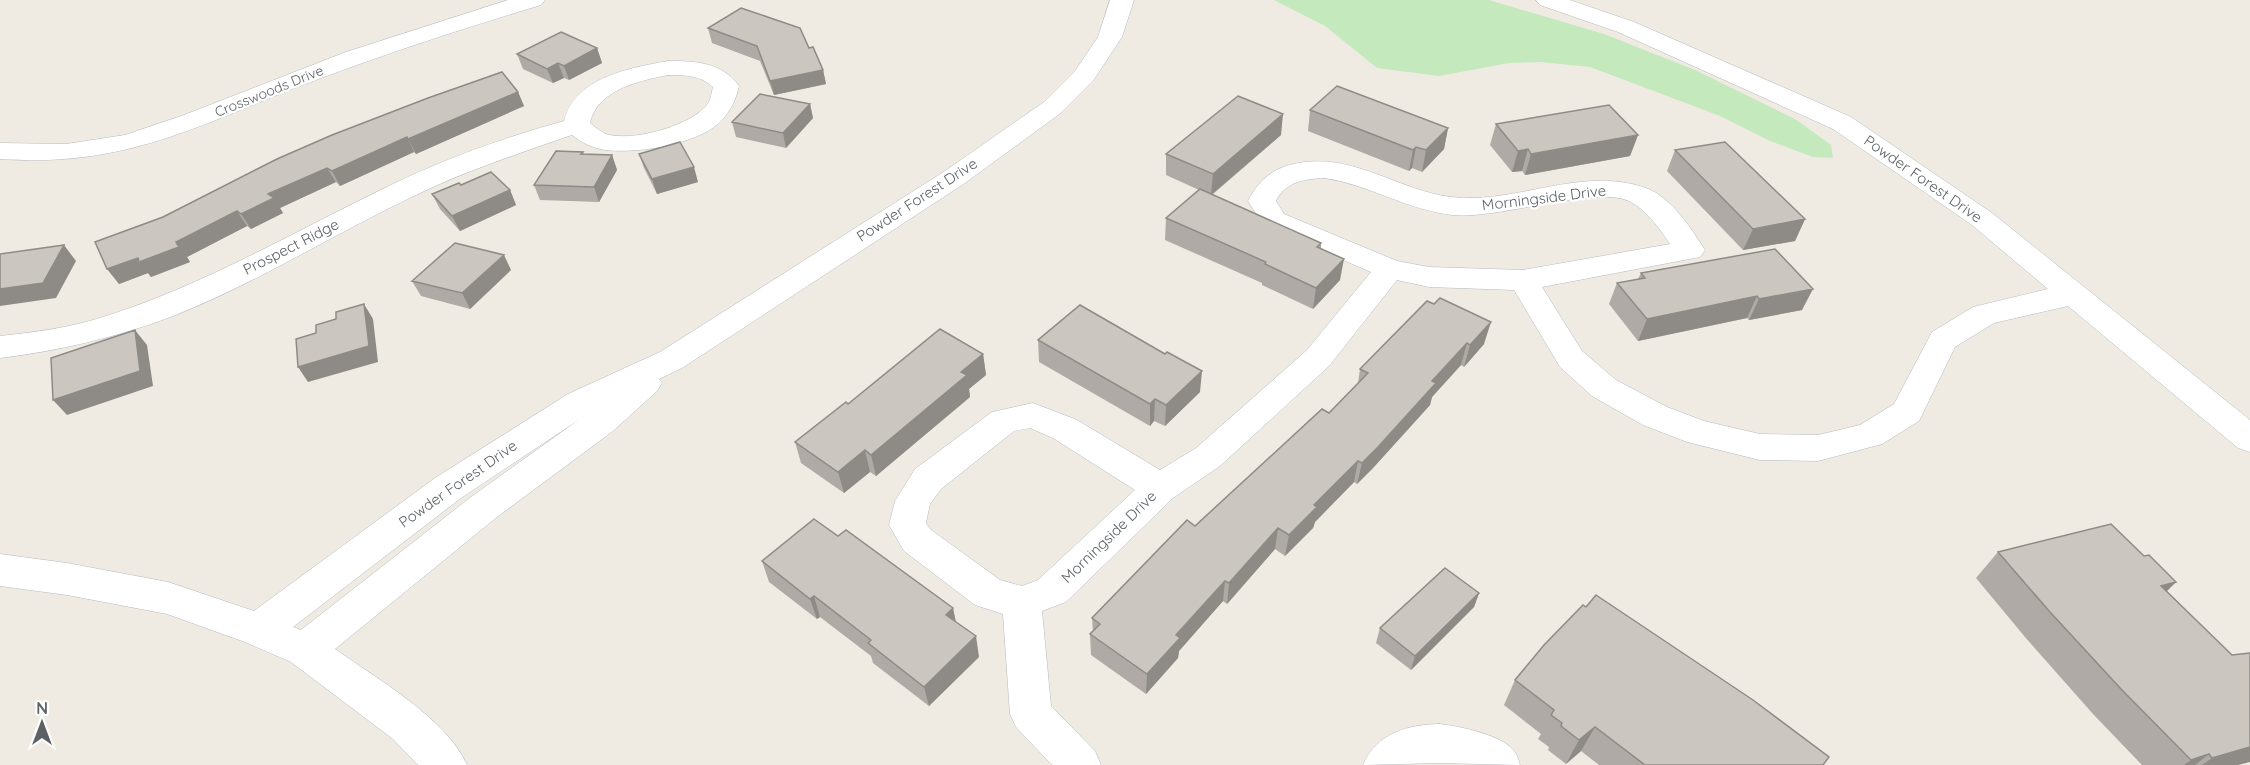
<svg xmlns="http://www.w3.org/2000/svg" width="2250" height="765" viewBox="0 0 2250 765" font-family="Quicksand,sans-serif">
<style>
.green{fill:#c3e9bd}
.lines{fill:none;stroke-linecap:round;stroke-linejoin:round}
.minor-casing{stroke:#b6babf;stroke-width:1}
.minor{fill:#fff;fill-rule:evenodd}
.wall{fill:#afaaa5}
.shaded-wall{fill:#8e8b86}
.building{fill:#cbc6c0;stroke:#8e8b86;stroke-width:1.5}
.labels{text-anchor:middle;stroke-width:4.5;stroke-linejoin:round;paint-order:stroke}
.far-street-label{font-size:14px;fill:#5b6165;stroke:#fff}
.street-label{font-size:15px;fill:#5b6165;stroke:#fff}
</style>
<rect width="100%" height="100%" fill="#efebe3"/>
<path class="green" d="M 1274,0 L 1489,0 L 1604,34 L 1695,70 L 1795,119 L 1831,145 L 1833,158 L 1813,157 L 1770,141 L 1720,116 L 1590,67 L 1540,62 L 1509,63 L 1439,76 L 1377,68 L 1325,26 Z"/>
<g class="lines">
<g class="minor-casing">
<path id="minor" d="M 508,0 L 545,0 L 541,5 C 464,28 388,53 313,81 C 200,124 127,168 0,159 L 0,143 L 66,144 L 125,135 L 184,115 L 346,52 Z
M 1110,0 L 1134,0 L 1122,37 L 1093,81 L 1062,112 L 965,183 L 682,368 L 659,379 L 662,383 L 657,391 L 613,431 L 497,517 L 335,649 C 376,678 447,719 467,765 L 418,765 L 393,739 L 291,662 L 245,642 L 167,614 L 67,595 L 0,586 L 0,554 L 67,563 L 168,582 L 254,611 L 435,478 L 568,394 L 660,352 L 945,171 L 1044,102 L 1075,71 L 1098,37 ZM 580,419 L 471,497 L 301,630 L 293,627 L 461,498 Z
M 1536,0 L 1570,0 L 1634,22 L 1851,117 L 1992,213 L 2250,420 L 2250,452 L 2238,448 L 2068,306 L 1994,323 L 1955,347 L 1919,421 L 1882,444 L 1818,461 L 1760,460 L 1687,442 L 1643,425 L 1592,396 L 1560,367 L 1514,290 L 1429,287 L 1397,280 L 1329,366 L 1220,466 L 1173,498 L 1066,602 L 1042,611 L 1051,706 L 1095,751 L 1101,765 L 1052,765 L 1016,727 L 1010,714 L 1003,614 L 975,605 L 904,551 L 889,525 L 895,501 L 915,469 L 992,412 L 1033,403 L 1077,420 L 1160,470 L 1196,448 L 1307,350 L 1371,272 L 1264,226 L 1248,201 C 1261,176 1276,166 1305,162 C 1358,156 1401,191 1451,197 C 1516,205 1581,165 1646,188 C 1671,197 1691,228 1705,250 L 1700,257 L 1542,287 L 1582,351 L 1616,380 L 1667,407 L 1704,421 L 1760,434 L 1818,435 L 1860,425 L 1894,404 L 1932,332 L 1973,307 L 2048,289 L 1972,225 L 1833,129 L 1618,32 L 1540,5 ZM 1324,178 C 1368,184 1407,210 1452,215 C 1498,220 1594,185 1629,201 C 1647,210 1659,228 1670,244 L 1523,270 L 1429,267 L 1397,261 L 1284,214 L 1276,201 C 1285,182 1304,179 1324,178 ZM 1030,428 L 1053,438 L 1135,490 L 1038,580 L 1022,586 L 1000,580 L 930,529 L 926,523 L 930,504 L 941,489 L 1014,431 Z
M 668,61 C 695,61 722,62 739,86 C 736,99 732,108 723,119 C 701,144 638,154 605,150 C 593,148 582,143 572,135 L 560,139 C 512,156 463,172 416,195 C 333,234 254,285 168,318 C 113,338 58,351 0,358 L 0,336 C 35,332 70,328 103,317 C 205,285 297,230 393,184 C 447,158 506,137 564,121 C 575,77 630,68 668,61 ZM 668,75 C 685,75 700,75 713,87 C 711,95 711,102 704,108 C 686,127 631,142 606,134 C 600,131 595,127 590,123 C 597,90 638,81 668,75 Z
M 1439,724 C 1459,726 1503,735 1515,752 C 1517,755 1519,761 1520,765 L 1439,763 L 1363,765 C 1377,733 1407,725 1439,724 Z"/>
</g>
<use href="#minor" class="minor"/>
</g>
<path class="wall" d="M 708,28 L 809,48 L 823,70 L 826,84 L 774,95 L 760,61 L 712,43 Z
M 597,48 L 602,63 L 569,80 L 564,78 L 553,83 L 523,69 L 517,54 Z
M 518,92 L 524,106 L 416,154 L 414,152 L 340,186 L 336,182 L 280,208 L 283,213 L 251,229 L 247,226 L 187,257 L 190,262 L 151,277 L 148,273 L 119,284 L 95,242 Z
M 810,104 L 813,118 L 786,148 L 736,137 L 732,122 Z
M 1310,110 L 1448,128 L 1444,149 L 1422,172 L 1412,168 L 1409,171 L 1308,131 Z
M 1496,124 L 1638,135 L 1630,156 L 1525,175 L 1522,171 L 1512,172 L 1490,145 Z
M 1281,135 L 1212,195 L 1321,243 L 1321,248 L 1340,280 L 1313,309 L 1262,285 L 1262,283 L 1165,240 L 1166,218 L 1199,190 L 1166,175 L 1166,154 Z
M 1675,150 L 1805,219 L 1795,241 L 1743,250 L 1667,171 Z
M 583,152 L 584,155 L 612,155 L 617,170 L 599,202 L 540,200 L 534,185 Z
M 639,154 L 698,182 L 657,194 L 644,168 Z
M 461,185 L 510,190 L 516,205 L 460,231 L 440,209 L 432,194 Z
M 1775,249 L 1802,310 L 1749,320 L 1747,318 L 1638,341 L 1609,304 L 1617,283 L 1638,279 L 1641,273 Z
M 511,270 L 470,309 L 421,296 L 412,281 Z
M 1427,301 L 1484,344 L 1464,367 L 1461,365 L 1432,397 L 1430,405 L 1373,468 L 1357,484 L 1354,482 L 1315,522 L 1313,528 L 1285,556 L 1275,549 L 1227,604 L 1223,601 L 1179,651 L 1178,658 L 1146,694 L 1091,655 L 1090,634 L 1093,632 L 1092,618 L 1195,526 L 1329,413 L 1358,383 L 1360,369 Z
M 1038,340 L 1200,392 L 1165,426 L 1154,421 L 1150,426 L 1039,362 Z
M 983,354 L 986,375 L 969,389 L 970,397 L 876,476 L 870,472 L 844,493 L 801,463 L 795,442 L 848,404 Z
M 838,536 L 953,608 L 956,622 L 979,657 L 929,706 L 873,663 L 871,656 L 820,617 L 817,619 L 769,582 L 762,561 Z
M 1998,552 L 2144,556 L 2176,582 L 2167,591 L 2232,655 L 2238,765 L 2142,765 L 2093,714 L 2025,637 L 1976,578 Z
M 1479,593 L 1474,607 L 1411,670 L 1376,643 L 1380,628 Z
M 1515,680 L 1823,765 L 1599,765 L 1581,751 L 1566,764 L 1548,750 L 1549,747 L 1538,739 L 1541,734 L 1504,705 Z"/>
<path class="shaded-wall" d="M 597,48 L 602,63 L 569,80 L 564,66 Z
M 558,63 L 564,78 L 553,83 L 547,69 Z
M 823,70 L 826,84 L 774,95 L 770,81 Z
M 518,92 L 524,106 L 416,154 L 408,139 Z
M 810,104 L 813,118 L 786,148 L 783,133 Z
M 1283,114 L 1281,135 L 1211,195 L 1213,174 Z
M 1448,128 L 1444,149 L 1422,172 L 1426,150 Z
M 1638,135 L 1630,156 L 1525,175 L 1531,154 Z
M 407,137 L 414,152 L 340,186 L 332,171 Z
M 1416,147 L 1412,168 L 1409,171 L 1413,150 Z
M 1528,149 L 1522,171 L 1512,172 L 1518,151 Z
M 612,155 L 617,170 L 599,202 L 594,187 Z
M 694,167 L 698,182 L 657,194 L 652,179 Z
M 327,168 L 336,182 L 280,208 L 283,213 L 251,229 L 241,214 L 268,194 Z
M 510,190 L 516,205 L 460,231 L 452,216 Z
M 237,211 L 247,226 L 187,257 L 190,262 L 151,277 L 148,273 L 119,284 L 107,269 Z
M 1805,219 L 1795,241 L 1743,250 L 1753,229 Z
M 64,245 L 76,261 L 56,298 L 0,306 L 0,289 Z
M 504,255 L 511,270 L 470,309 L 462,293 Z
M 1344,259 L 1340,280 L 1313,309 L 1316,288 Z
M 1813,289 L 1802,310 L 1749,320 L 1759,299 Z
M 1757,296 L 1747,318 L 1638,341 L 1647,319 Z
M 364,304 L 373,319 L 378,362 L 308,382 L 298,367 Z
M 1491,322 L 1484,344 L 1464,367 L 1470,345 Z
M 135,330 L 147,345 L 153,386 L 67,415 L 53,400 Z
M 1467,343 L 1461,365 L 1432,397 L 1430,405 L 1373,468 L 1357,484 L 1362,463 L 1432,381 Z
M 983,354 L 986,375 L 969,389 L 970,397 L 876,476 L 871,455 L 961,372 Z
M 1202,371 L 1200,392 L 1165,426 L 1166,405 Z
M 1155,399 L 1154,421 L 1150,426 L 1150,404 Z
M 865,450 L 870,472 L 844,493 L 838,472 Z
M 1358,461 L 1354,482 L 1315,522 L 1313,528 L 1285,556 L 1289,535 L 1314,505 Z
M 1278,528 L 1275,549 L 1227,604 L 1229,583 Z
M 1225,581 L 1223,601 L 1179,651 L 1178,658 L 1146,694 L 1147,674 L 1176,635 Z
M 2176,582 L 2149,608 L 2161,586 Z
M 1479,593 L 1474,607 L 1411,670 L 1415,656 Z
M 814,596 L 820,617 L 817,619 L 810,599 Z
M 953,608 L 957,629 L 946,615 Z
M 976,636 L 979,657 L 929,706 L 924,687 Z
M 1595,727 L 1581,751 L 1566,764 L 1579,740 Z
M 2250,747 L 2250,762 L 2238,765 L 2202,765 L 2212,758 Z
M 2209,754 L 2195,765 L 2184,765 L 2191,760 Z"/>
<path class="building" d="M 741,8 L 800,28 L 809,48 L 813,47 L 823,70 L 770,81 L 757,46 L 708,28 Z
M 561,32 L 597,48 L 564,66 L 558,63 L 547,69 L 517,54 Z
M 502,72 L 518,92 L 408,139 L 407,137 L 332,171 L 327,168 L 268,194 L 274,198 L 241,214 L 237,211 L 176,242 L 179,247 L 139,262 L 138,258 L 107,269 L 95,242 L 163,217 L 277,159 L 332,135 L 428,98 Z
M 1337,86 L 1448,128 L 1426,150 L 1416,147 L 1413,150 L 1310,110 Z
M 760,94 L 810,104 L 783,133 L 732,122 Z
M 1238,96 L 1283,114 L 1213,174 L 1166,154 Z
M 1609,105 L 1638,135 L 1531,154 L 1528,149 L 1518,151 L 1496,124 Z
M 680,142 L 694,167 L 652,179 L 639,154 Z
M 1725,142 L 1805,219 L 1753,229 L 1675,150 Z
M 556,151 L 583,152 L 581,154 L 612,155 L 594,187 L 534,185 Z
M 491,172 L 510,190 L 452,216 L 432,194 L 459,183 L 461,185 Z
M 1200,189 L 1321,243 L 1317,247 L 1344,259 L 1316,288 L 1265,264 L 1266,262 L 1166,218 Z
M 455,243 L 504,255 L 462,293 L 412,281 Z
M 64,245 L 43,283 L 0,289 L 0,254 Z
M 1775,249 L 1813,289 L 1759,299 L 1757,296 L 1647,319 L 1617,283 L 1645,278 L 1641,273 Z
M 1440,298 L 1491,322 L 1470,345 L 1467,343 L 1432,381 L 1436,383 L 1378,447 L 1362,463 L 1358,461 L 1314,505 L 1317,507 L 1289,535 L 1278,528 L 1229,583 L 1225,581 L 1176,635 L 1180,638 L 1147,674 L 1090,634 L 1100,624 L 1092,618 L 1187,520 L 1195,526 L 1322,409 L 1329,413 L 1368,373 L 1360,369 L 1427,301 L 1434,304 Z
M 364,304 L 369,346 L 298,367 L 296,339 L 316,333 L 316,325 L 336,319 L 336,312 Z
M 1080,305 L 1165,354 L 1167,352 L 1202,371 L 1166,405 L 1155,399 L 1150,404 L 1038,340 Z
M 940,329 L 983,354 L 961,372 L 967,375 L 871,455 L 865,450 L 838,472 L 795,442 L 846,402 L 848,404 Z
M 135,330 L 140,371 L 53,400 L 51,358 Z
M 814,519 L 838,536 L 846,530 L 953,608 L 946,615 L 976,636 L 924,687 L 868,643 L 871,640 L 814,596 L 810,599 L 762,561 Z
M 2111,524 L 2144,556 L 2149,555 L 2176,582 L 2161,586 L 2232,655 L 2250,653 L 2250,747 L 2212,758 L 2209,754 L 2191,760 L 2121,689 L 2050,612 L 1998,552 Z
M 1445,568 L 1479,593 L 1415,656 L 1380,628 Z
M 1596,595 L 1753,700 L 1829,757 L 1823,765 L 1645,765 L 1595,727 L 1579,740 L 1561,726 L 1562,723 L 1551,715 L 1554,710 L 1515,680 L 1544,645 L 1583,605 L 1586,607 Z"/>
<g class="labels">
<g class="far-street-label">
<text transform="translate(269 91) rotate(-22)" y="5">Crosswoods Drive</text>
</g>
<g class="street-label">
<text transform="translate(1923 179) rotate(35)" y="5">Powder Forest Drive</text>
<text transform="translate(1544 198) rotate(-7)" y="5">Morningside Drive</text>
<text transform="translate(917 200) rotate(-33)" y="5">Powder Forest Drive</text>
<text transform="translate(291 247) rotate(-27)" y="5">Prospect Ridge</text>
<text transform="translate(458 484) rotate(-35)" y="5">Powder Forest Drive</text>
<text transform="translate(1109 537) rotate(-44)" y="5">Morningside Drive</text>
</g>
</g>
<g transform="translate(42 723)" stroke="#ffffff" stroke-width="4.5" paint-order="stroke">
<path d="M0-4.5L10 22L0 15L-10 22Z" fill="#5b6165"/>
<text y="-9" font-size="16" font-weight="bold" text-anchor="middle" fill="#5b6165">N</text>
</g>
</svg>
